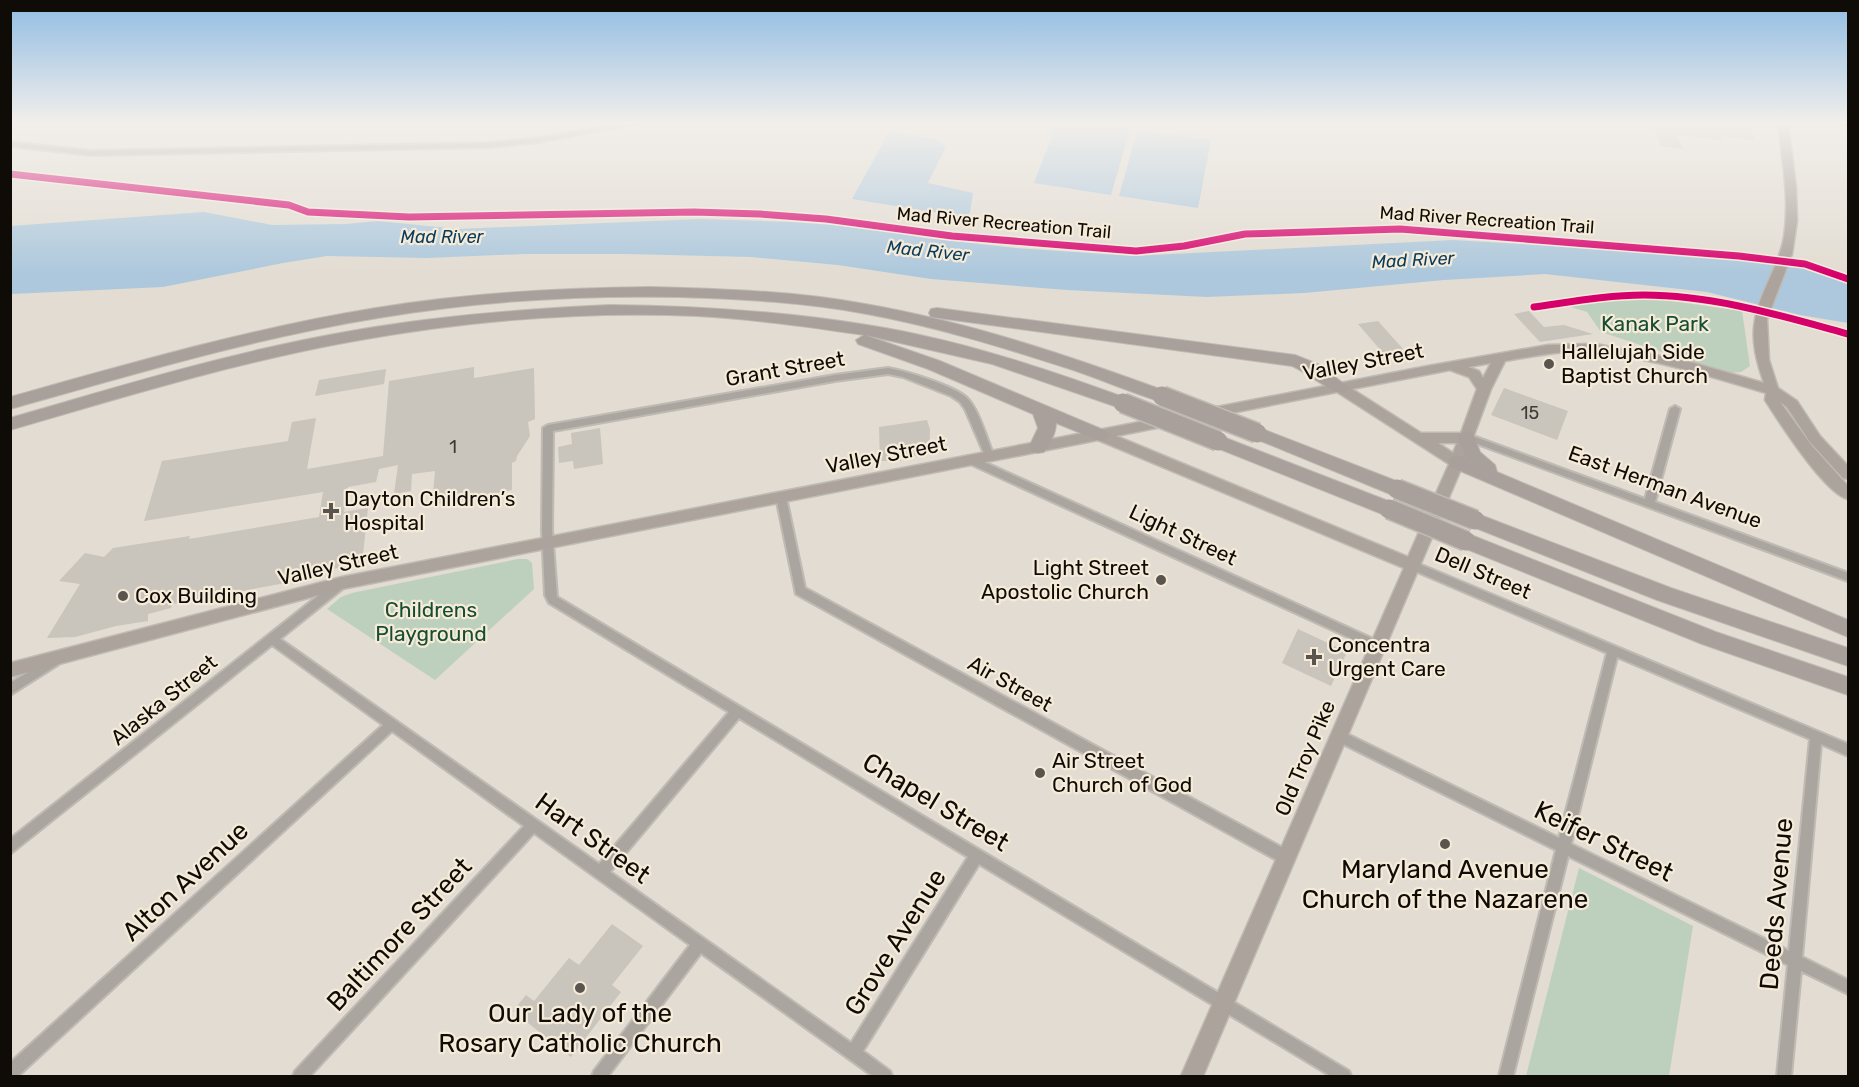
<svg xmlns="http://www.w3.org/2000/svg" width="1859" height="1087" viewBox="0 0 1859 1087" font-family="Rubik,sans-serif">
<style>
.green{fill:#bdd0be}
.water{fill:#adc8dc}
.building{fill:#c9c4bc}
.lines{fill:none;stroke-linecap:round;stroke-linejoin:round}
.street-casing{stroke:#bfbab3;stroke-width:4}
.secondary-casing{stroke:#bfbab3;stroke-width:3}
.highway-casing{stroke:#bfbab3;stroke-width:2}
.street{fill:#aba59f;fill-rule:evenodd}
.secondary{fill:#aba39c;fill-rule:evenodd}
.highway{fill:#a9a09b;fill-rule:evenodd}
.highway-bridge-casing{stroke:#bfbab3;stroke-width:22;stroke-linecap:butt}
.highway-bridge{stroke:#a9a09b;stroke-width:19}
.cycleway-casing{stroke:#f6ebd8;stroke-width:10}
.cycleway{stroke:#d6006c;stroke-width:7}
.poi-dot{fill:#59544d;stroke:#f6ebd8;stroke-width:2}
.labels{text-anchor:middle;stroke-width:4.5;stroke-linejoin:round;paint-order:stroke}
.far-street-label{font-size:18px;fill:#0f0b06;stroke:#f6ebd8}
.far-water-label{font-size:18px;font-style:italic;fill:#093c5b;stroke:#f6ebd8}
.number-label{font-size:18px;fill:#3e3a34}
.park-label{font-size:21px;fill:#154d32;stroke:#f6ebd8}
.poi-label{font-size:21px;fill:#0f0b06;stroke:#f6ebd8;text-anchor:start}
.street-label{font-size:21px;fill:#0f0b06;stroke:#f6ebd8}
.near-street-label{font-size:26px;fill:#0f0b06;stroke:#f6ebd8}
.near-poi-label{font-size:26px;fill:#0f0b06;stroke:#f6ebd8}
</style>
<rect width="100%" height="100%" fill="#e2dcd2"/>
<path class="green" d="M 1636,299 L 1665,300 L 1742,311 L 1750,366 L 1741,372 L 1726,373 L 1601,332 L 1587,312 L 1561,304 Z
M 518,559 L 527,559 L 532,563 L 534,589 L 435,680 L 327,609 L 341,597 L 352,593 Z
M 1579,868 L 1693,926 L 1669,1076 L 1526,1076 Z"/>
<path class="water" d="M 1057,122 L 1130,129 L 1111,195 L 1034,183 Z
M 1137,131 L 1211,140 L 1198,208 L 1119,196 Z
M 889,132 L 934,139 L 946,146 L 928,183 L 973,193 L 970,213 L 964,217 L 852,199 Z
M 204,212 L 272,225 L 346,224 L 378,221 L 458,229 L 700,219 L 791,222 L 860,227 L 925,238 L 1016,248 L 1133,256 L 1453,240 L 1660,252 L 1753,262 L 1806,268 L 1848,284 L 1848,323 L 1800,315 L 1707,292 L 1545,274 L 1444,280 L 1304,293 L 1207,297 L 1067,290 L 931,279 L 838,265 L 751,257 L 627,254 L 525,254 L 427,258 L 327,256 L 283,263 L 163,287 L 11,294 L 10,226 Z"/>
<path class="building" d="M 1652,122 L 1747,122 L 1755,140 L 1721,136 L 1723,140 L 1677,135 L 1683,149 L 1661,146 Z
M 1529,311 L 1544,327 L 1564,325 L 1593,334 L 1540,342 L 1514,314 Z
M 1378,321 L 1403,349 L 1383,353 L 1358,324 Z
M 474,367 L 474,378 L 534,368 L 535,419 L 528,422 L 530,436 L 517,456 L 516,461 L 512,463 L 512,490 L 432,505 L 435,471 L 412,474 L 411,491 L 394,494 L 398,465 L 379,469 L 376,482 L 348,487 L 344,512 L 368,508 L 362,563 L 323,571 L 323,576 L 172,604 L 171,608 L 148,614 L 148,621 L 116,626 L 75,637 L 47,638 L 80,584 L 59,581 L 85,553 L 104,557 L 113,548 L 190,536 L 189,539 L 319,517 L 323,492 L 144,521 L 162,461 L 288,441 L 292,422 L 316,418 L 307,469 L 383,456 L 389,381 Z
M 386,369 L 384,384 L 315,396 L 319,380 Z
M 1504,388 L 1568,411 L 1557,440 L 1491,415 Z
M 927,420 L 930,430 L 929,453 L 920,453 L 919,456 L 910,455 L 910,459 L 901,458 L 901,461 L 880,461 L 879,427 Z
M 600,428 L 603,464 L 574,469 L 573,461 L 559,463 L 558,447 L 572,444 L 571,433 Z
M 1298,629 L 1347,652 L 1331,686 L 1282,663 Z
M 612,924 L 643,946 L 612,985 L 621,992 L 571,1057 L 513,1011 L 526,995 L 534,1001 L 569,958 L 579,965 Z"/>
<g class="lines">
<g class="street-casing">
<path id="street" d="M 626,122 L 639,122 L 636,124 L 538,142 L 490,147 L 91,155 L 10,146 L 10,142 L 91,151 L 490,143 L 538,138 Z
M 888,368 C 906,371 953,386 966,397 C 979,409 987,440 994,456 L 992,458 L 986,458 L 965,409 L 960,402 L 951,396 L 903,377 L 888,374 L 835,381 L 553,431 L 552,530 L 557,597 L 1349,1071 L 1351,1076 L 1331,1076 L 979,864 L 863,1051 L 890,1071 L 892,1076 L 873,1076 L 701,953 L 608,1076 L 592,1076 L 594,1071 L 690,945 L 534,833 L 310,1076 L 293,1076 L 295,1071 L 524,826 L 392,731 L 18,1076 L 10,1076 L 10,1063 L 383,725 L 272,645 L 10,854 L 10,839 L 338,580 L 346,580 L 347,583 L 346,586 L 280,639 L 599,864 L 729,712 L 549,603 L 545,595 L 542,530 L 543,428 L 548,425 L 835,375 ZM 739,718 L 968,857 L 851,1043 L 610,872 Z
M 1675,406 L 1680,409 L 1655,502 L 1848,573 L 1848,581 L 1464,439 L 1462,437 L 1467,434 L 1470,435 L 1645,499 L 1670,409 Z
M 971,456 L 1382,643 L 1384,646 L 1382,649 L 1378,651 L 1374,649 L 968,463 L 966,460 L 968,457 Z
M 781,493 L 786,497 L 805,588 L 1292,853 L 1294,858 L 1292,863 L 1287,864 L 1282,863 L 796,594 L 776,497 Z
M 1412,561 L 1848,744 L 1848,756 L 1821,744 L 1802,957 L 1848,980 L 1848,994 L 1801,971 L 1791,1076 L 1777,1076 L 1788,965 L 1568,856 L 1513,1076 L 1499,1076 L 1556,850 L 1335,740 L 1333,736 L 1335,732 L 1339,731 L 1343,732 L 1559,838 L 1607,653 L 1408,568 L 1407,565 L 1408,562 ZM 1617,657 L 1810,739 L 1789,951 L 1571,844 Z
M 55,656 L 59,658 L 61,661 L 59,664 L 10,695 L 10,683 Z"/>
</g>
<g class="secondary-casing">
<path id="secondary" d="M 1778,122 L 1788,122 L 1796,188 L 1797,221 L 1792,254 L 1767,319 L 1769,360 L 1778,388 L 1797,401 L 1820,436 L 1848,466 L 1848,479 L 1843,478 L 1810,442 L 1787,407 L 1780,402 L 1812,446 L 1848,486 L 1848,499 C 1825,494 1779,422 1765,400 L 1766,393 C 1710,376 1654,359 1596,352 C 1566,349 1535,356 1505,361 L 1491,389 L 1464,462 L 1203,1076 L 1181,1076 L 1404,568 L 1098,440 L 342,589 L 10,677 L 10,663 L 342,577 L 1428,366 L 1548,345 L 1595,344 L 1687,361 L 1764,383 C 1757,363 1751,341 1755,320 C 1760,291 1779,267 1784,237 C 1790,199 1782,160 1778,122 ZM 1491,363 L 1483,378 L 1479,371 L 1468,367 ZM 1450,370 L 1469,377 L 1477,389 L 1461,433 L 1421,433 L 1352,389 ZM 1337,392 L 1449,464 L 1408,557 L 1116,436 ZM 1438,443 L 1457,443 L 1453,453 Z
M 1832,122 L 1848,122 L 1848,126 Z"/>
</g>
<g class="highway-casing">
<path id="highway" d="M 651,287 C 723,289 795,291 865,304 C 969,322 1070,356 1168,392 L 1171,396 L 1168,400 L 1162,402 C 1132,393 1103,380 1073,370 C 1005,348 937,327 867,314 C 805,302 742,299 679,297 C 578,295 477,301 378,318 C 254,338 132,375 10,409 L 10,397 C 131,363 252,328 376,308 C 467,293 559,288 651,287 Z
M 610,305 C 696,306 781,311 867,325 C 957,339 1044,368 1129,399 L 1132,403 L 1129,407 L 1123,409 L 992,364 L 865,335 L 940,361 L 1106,431 L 1109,435 L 1106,439 L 1100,441 L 1056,423 C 1056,434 1050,443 1044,452 L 1038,453 L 1032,452 L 1029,447 L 1038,428 L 1033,414 L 928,369 L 858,344 L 856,340 L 864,335 C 808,327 753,319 697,316 C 581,311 463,321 349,342 C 234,363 123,397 10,430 L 10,418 C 123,385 235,351 351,331 C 437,316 523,309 610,305 Z
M 937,308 L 1295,355 L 1320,365 L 1349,388 L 1346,392 C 1334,396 1307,372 1292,366 L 931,317 L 929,313 L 931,309 Z
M 1257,427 L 1404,484 L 1406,489 L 1404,494 L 1397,496 L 1390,494 L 1251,437 L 1248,433 L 1251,429 Z
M 1467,431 L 1473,433 L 1480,452 L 1495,465 L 1497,472 L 1848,620 L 1848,637 L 1451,467 L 1448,462 L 1451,457 L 1457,455 L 1466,458 L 1458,437 L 1461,433 Z
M 1218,435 L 1396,504 L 1398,509 L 1396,514 L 1389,516 L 1382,514 L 1212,446 L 1209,441 L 1212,436 Z
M 1475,513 L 1671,588 L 1848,648 L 1848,666 L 1657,600 L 1468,525 L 1465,520 L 1468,515 Z
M 1466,533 L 1716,632 L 1848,677 L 1848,695 L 1702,644 L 1459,546 L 1456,541 L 1459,536 Z"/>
</g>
<use href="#street" class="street"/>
<use href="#secondary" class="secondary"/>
<use href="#highway" class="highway"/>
<g class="highway-bridge-casing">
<path id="highway-bridge" d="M 1162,396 L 1257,433
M 1123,403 L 1218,441
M 1397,489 L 1475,520
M 1389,509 L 1466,541"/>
</g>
<use href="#highway-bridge" class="highway-bridge"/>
<g class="cycleway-casing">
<path id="cycleway" d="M 10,174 L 289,205 L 308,212 L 409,217 L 694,212 L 760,214 L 826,219 L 952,236 L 1136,251 L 1184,246 L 1245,234 L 1400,229 L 1739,256 L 1805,264 L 1848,279
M 1534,307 C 1570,302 1607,295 1644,295 C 1713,295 1782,316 1848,334"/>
</g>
<use href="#cycleway" class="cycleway"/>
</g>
<linearGradient id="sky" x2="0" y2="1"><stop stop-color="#90bce3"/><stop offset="0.45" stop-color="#f2efeb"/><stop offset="1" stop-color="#f2efeb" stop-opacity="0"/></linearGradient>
<rect width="1859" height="274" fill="url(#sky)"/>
<g class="poi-dot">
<circle cx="1549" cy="364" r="6"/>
<path d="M328 502h6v6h6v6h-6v6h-6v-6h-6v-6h6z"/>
<circle cx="1161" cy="580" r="6"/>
<circle cx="123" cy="596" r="6"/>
<path d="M1311 648h6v6h6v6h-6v6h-6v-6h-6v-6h6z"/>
<circle cx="1040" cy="773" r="6"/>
<circle cx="1445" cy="844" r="6"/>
<circle cx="580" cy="988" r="6"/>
</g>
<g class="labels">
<g class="far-street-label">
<text transform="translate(1487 220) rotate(4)" y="6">Mad River Recreation Trail</text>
<text transform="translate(1004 223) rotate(5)" y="6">Mad River Recreation Trail</text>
</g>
<g class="far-water-label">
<text x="442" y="243">Mad River</text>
<text transform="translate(928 251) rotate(6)" y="6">Mad River</text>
<text transform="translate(1413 260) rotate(-3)" y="6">Mad River</text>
</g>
<g class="number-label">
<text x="1530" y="419">15</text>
<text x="453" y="453">1</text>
</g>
<g class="park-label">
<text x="1655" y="331">Kanak Park</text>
<text x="431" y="617">Childrens<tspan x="431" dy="24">Playground</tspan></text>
</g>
<g class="poi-label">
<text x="1561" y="359">Hallelujah Side<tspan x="1561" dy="24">Baptist Church</tspan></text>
<text x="344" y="506">Dayton Children’s<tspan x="344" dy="24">Hospital</tspan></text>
<text x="1149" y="575" text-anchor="end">Light Street<tspan x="1149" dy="24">Apostolic Church</tspan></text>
<text x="135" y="603">Cox Building</text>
<text x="1328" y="652">Concentra<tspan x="1328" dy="24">Urgent Care</tspan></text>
<text x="1052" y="768">Air Street<tspan x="1052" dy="24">Church of God</tspan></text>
</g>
<g class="street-label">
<text transform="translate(1363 362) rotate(-11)" y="7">Valley Street</text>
<text transform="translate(785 369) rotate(-10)" y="7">Grant Street</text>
<text transform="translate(886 455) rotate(-11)" y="7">Valley Street</text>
<text transform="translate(1665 487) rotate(20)" y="7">East Herman Avenue</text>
<text transform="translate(1183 535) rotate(25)" y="7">Light Street</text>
<text transform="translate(338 565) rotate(-13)" y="7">Valley Street</text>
<text transform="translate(1483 573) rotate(23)" y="7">Dell Street</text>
<text transform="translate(1010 684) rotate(29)" y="7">Air Street</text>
<text transform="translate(164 700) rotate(-39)" y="7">Alaska Street</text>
<text transform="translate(1305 758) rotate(-67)" y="7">Old Troy Pike</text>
</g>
<g class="near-street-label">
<text transform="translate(936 802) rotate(31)" y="9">Chapel Street</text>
<text transform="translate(593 838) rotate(36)" y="9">Hart Street</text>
<text transform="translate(1604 841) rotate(26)" y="9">Keifer Street</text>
<text transform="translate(185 881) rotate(-43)" y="9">Alton Avenue</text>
<text transform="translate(1776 904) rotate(-85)" y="9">Deeds Avenue</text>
<text transform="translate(399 934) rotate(-47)" y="9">Baltimore Street</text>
<text transform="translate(895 942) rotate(-58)" y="9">Grove Avenue</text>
</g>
<g class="near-poi-label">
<text x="1445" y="878">Maryland Avenue<tspan x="1445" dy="30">Church of the Nazarene</tspan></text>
<text x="580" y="1022">Our Lady of the<tspan x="580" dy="30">Rosary Catholic Church</tspan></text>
</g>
</g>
<rect width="1859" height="1087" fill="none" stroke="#0f0b06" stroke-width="24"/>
</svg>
